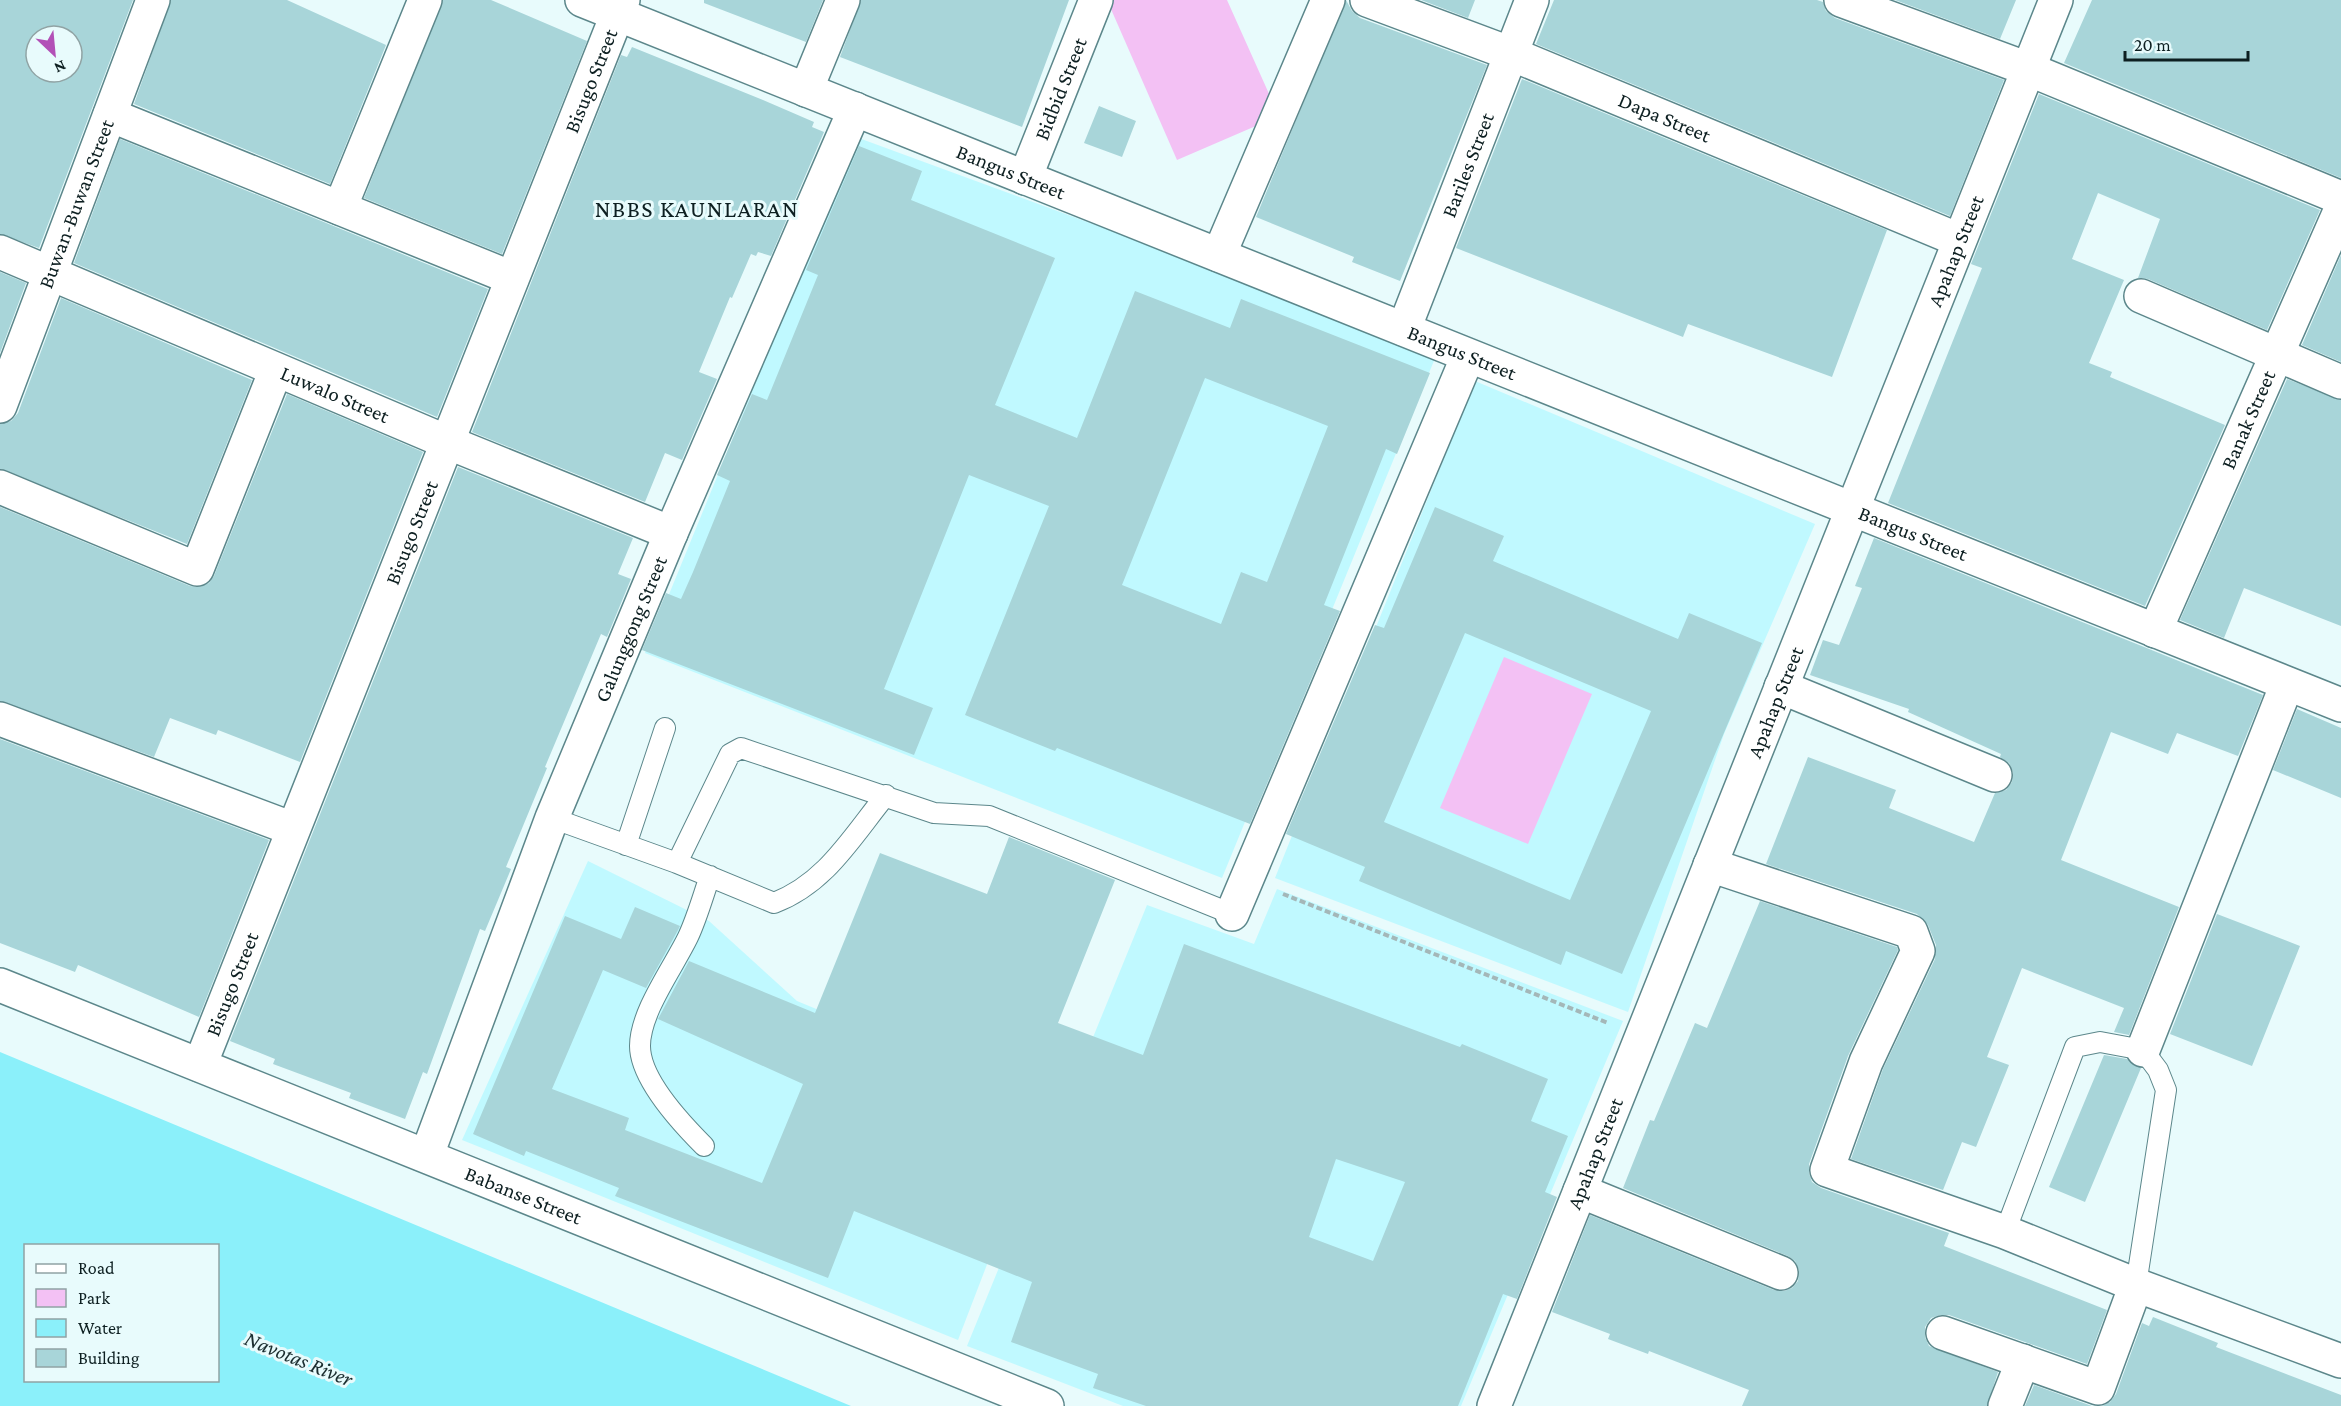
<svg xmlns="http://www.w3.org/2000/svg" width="2341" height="1406" viewBox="0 0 2341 1406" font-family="'Crimson Pro',serif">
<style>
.built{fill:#c0f9ff}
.green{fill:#f3c1f4}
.water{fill:#8bf0fa;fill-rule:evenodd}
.building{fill:#a8d5d9;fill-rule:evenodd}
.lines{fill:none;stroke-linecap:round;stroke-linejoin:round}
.service-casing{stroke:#5c878b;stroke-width:22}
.minor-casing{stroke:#5c878b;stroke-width:36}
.tertiary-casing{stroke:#5c878b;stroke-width:36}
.path{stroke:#a4b7b8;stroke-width:4;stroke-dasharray:6 3;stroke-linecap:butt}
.service{stroke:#fff;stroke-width:20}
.minor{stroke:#fff;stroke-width:33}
.tertiary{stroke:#fff;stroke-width:33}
.labels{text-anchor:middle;stroke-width:6;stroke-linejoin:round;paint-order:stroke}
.street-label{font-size:21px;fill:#0d1f21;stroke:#e8fbfc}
.water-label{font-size:22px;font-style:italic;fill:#1a2d2f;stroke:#e8fbfc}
.quarter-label{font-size:24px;letter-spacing:1.5px;fill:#0d1f21;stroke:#e8fbfc}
</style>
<rect width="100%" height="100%" fill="#e8fbfc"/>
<path class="built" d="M 856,137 L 1438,351 L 1222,878 L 645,653 Z
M 1475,381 L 1815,524 L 1724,734 L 1628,1012 L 1275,878 Z
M 588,861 L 709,921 L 797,1001 L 903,1045 L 1026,1163 L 958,1340 L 462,1140 Z
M 1277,889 L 1623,1021 L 1461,1406 L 1123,1406 L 967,1346 L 1147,905 L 1254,944 Z"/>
<path class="green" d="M 1107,0 L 1227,0 L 1279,116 L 1177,160 Z
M 1504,657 L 1592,694 L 1528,844 L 1440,808 Z"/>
<path class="water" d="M 0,1052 L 851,1406 L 0,1406 ZM 26,1246 L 218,1246 L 218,1380 L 26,1380 Z"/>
<path class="building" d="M 0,0 L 133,0 L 39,248 L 0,234 ZM 36,36 L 72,36 L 72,72 L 36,72 Z
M 171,0 L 287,0 L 386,45 L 330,184 L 134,104 Z
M 443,0 L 491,0 L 587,41 L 502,254 L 364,198 Z
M 704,0 L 823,0 L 806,42 L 704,3 Z
M 861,0 L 1069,0 L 1022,127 L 840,57 Z
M 1346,0 L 1352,11 L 1360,18 L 1487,65 L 1400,281 L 1352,262 L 1354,257 L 1256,217 Z
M 1421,0 L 1475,0 L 1468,18 Z
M 1554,0 L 1817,0 L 1823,2 L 1826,11 L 1835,18 L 2004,80 L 1950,216 L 1536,44 Z
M 1895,0 L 2016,0 L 2000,39 Z
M 2092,0 L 2341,0 L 2341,178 L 2064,63 Z
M 632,47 L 763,100 L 814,122 L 812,127 L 824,132 L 771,256 L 758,252 L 756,256 L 751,254 L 732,298 L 730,297 L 699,372 L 717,379 L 682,460 L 665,453 L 645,502 L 472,432 L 621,55 L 627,57 Z
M 1522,79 L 1887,230 L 1832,377 L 1688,324 L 1683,337 L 1456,248 Z
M 2039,94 L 2320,210 L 2267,330 L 2148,279 L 2138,278 L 2160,219 L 2098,193 L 2072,259 L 2124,280 L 2089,363 L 2112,372 L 2110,377 L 2225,425 L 2145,606 L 1888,503 L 1982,268 L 1971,264 Z
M 1099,106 L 1136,121 L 1122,157 L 1084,143 Z
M 120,139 L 488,289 L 437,417 L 74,263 Z
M 859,146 L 922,171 L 911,200 L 1055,258 L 995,405 L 1077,438 L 1135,291 L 1230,328 L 1241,299 L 1430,373 L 1397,454 L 1386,449 L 1324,605 L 1340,611 L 1250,824 L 1057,748 L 1055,751 L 965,715 L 1049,506 L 969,475 L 884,689 L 933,708 L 914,755 L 642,650 L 666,593 L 681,599 L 693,572 L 730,481 L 717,475 L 752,394 L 767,400 L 818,275 L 806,270 ZM 1205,378 L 1328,426 L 1267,582 L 1241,572 L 1221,624 L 1122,585 Z
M 2341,255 L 2341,362 L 2302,345 Z
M 0,272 L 26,283 L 0,353 Z
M 61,298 L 252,380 L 187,544 L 0,469 L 0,424 L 11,421 L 18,413 Z
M 2287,379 L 2341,400 L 2341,626 L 2244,588 L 2224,638 L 2180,620 Z
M 287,394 L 423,452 L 300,762 L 218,730 L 216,735 L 170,718 L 154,757 L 0,701 L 0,507 L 190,586 L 200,587 L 209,583 L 214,576 Z
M 458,467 L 633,538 L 618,574 L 631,579 L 607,637 L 601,634 L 545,767 L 547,768 L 506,867 L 511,869 L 485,931 L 480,929 L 427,1074 L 423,1072 L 405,1119 L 349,1098 L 351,1093 L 273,1064 L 275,1059 L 230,1041 Z
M 1435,507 L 1504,536 L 1493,561 L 1678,639 L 1689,613 L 1762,643 L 1622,974 L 1566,951 L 1561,965 L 1359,881 L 1365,867 L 1286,834 L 1375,625 L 1384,628 ZM 1465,633 L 1651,711 L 1570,900 L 1384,822 Z
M 1874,538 L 2263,695 L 2238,756 L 2177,733 L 2168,754 L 2111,732 L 2061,860 L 2179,907 L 2129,1035 L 2114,1032 L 2124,1008 L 2022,968 L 1987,1057 L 2009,1065 L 1976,1147 L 1962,1142 L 1943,1190 L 1851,1159 L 1883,1069 L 1935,959 L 1936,945 L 1928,925 L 1917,914 L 1766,864 L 1808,757 L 1896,790 L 1889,808 L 1974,842 L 1995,793 L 2006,790 L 2012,782 L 2013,772 L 2009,763 L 2000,757 L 2001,754 L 1908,712 L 1909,709 L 1810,675 L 1823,640 L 1839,645 L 1862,588 L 1855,586 Z
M 2297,709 L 2341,728 L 2341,798 L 2273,770 Z
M 0,739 L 269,840 L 199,1017 L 78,965 L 75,972 L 0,943 Z
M 1009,837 L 1115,880 L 1058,1023 L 1143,1055 L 1184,944 L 1460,1047 L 1462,1044 L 1548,1079 L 1531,1121 L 1568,1136 L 1545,1192 L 1557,1197 L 1517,1299 L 1503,1294 L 1458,1406 L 1146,1406 L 1093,1388 L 1098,1374 L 1011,1342 L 1032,1282 L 854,1211 L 828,1278 L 615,1196 L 619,1188 L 526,1151 L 524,1156 L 473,1134 L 565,916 L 621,939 L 635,907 L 680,926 L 677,932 L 646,988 L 603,970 L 552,1089 L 629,1118 L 625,1130 L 762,1183 L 803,1084 L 658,1019 L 689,961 L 815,1013 L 880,853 L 987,894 ZM 1336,1159 L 1405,1182 L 1373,1261 L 1309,1237 Z
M 1760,901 L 1897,947 L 1898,950 L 1848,1056 L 1809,1164 L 1809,1173 L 1812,1182 L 1821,1188 L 1949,1233 L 1944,1246 L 2107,1310 L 2087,1364 L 1949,1315 L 1940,1315 L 1931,1318 L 1925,1327 L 1925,1337 L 1929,1346 L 1998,1372 L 1987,1406 L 1742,1406 L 1749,1390 L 1649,1351 L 1648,1354 L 1608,1339 L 1610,1334 L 1552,1312 L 1590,1215 L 1774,1290 L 1784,1291 L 1792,1288 L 1798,1281 L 1799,1270 L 1795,1261 L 1788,1256 L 1623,1188 L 1650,1120 L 1654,1121 L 1695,1023 L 1707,1028 Z
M 2217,914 L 2300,946 L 2252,1066 L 2170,1034 Z
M 2104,1055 L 2127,1059 L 2141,1068 L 2085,1202 L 2049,1187 Z
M 2153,1317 L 2218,1343 L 2216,1347 L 2341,1395 L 2341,1406 L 2102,1406 L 2110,1402 L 2116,1394 L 2142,1323 L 2149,1326 Z
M 2034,1385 L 2092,1406 L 2095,1406 L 2025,1406 Z"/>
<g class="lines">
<g class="service-casing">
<path id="service" d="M 552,818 L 677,863 L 774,903 C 826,883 851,838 886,795
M 626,845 L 665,728
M 677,863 L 730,754 L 741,748 L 934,813 L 989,816 L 1232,914
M 704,1146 C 682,1124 640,1079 640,1046 C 640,1012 673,968 688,937 C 697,918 703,896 710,876
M 2005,1232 L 2075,1047 L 2100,1042 L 2143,1050 L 2158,1070 L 2166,1090 L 2136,1285"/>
</g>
<g class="minor-casing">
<g id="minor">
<path id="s1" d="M 1367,0 L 1509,53 L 1959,240"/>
<path d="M 1841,0 L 2028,69 L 2341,198"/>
<path d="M 806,90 L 843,0"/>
<path d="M 110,115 L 512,278"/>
<path id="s2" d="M 1025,178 L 1096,0"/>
<path d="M 340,208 L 425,0"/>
<path id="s3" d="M 0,252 L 447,442 L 671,533"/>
<path d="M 1219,255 L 1328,0"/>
<path d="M 2141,296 L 2341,382"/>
<path id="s4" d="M 1404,329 L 1532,0"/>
<path id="s5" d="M 0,406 L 153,0"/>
<path d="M 0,487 L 197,569 L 276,370"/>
<path id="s6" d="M 2155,631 L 2341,209"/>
<path d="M 1781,687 L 1995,775"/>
<path d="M 0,719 L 293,829"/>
<path d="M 1710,865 L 1911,932 L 1918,951 L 1866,1062 L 1827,1170 L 2005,1232 L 2136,1285 L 2341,1361"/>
<path d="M 1232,914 L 1468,356"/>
<path id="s7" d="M 0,985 L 1047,1406"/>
<path d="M 2143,1050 L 2287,684"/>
<path id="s8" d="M 200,1065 L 623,0"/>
<path id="s9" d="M 422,1154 L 431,1144 L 552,818 L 671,533 L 855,109"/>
<path d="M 1580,1191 L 1781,1273"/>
<path d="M 1943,1333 L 2098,1388 L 2136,1285"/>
<path id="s10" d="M 1494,1406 L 2056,0"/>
<path d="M 2005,1406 L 2023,1361"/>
</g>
</g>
<g class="tertiary-casing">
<g id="tertiary">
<path id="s11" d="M 582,0 L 2341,705"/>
</g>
</g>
<path class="path" d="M 1283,894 L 1608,1023"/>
<use href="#service" class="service"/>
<use href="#minor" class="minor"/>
<use href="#tertiary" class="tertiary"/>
</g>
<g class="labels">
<g class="street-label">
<text dy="7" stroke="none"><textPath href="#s8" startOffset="1059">Bisugo Street</textPath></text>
<text dy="7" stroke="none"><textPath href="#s2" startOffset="96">Bidbid Street</textPath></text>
<text dy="7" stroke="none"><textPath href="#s1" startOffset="320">Dapa Street</textPath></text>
<text dy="7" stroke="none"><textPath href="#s4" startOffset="176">Bariles Street</textPath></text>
<text dy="7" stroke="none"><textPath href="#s11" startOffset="462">Bangus Street</textPath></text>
<text dy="7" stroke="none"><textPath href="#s5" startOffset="216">Buwan-Buwan Street</textPath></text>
<text dy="7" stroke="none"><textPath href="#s10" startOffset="1244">Apahap Street</textPath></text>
<text dy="7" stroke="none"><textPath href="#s11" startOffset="948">Bangus Street</textPath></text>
<text dy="7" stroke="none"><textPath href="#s3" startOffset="364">Luwalo Street</textPath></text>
<text dy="7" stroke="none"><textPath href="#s6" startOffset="231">Banak Street</textPath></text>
<text dy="7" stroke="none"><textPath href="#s8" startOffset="573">Bisugo Street</textPath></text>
<text dy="7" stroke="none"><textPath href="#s11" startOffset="1434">Bangus Street</textPath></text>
<text dy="7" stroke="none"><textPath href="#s9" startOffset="566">Galunggong Street</textPath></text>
<text dy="7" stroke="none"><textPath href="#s10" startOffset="758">Apahap Street</textPath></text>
<text dy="7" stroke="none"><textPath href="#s8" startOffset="87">Bisugo Street</textPath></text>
<text dy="7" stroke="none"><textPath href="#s10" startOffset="272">Apahap Street</textPath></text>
<text dy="7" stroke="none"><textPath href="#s7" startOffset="564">Babanse Street</textPath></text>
</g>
<g class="water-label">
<text transform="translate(299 1358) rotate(22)" y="8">Navotas River</text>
</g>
<g class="quarter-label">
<text x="697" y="217">NBBS KAUNLARAN</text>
</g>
</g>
<rect x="24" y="1244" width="195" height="138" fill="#e8fbfc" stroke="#90a3a4" stroke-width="1.5"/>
<rect x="36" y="1264" width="30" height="9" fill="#ffffff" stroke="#90a3a4" stroke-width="1.5"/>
<text x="78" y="1274" font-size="18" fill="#0d1f21">Road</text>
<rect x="36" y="1289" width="30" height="18" fill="#f3c1f4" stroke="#90a3a4" stroke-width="1.5"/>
<text x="78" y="1304" font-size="18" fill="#0d1f21">Park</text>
<rect x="36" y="1319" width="30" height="18" fill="#8bf0fa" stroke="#90a3a4" stroke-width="1.5"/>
<text x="78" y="1334" font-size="18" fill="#0d1f21">Water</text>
<rect x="36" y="1349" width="30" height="18" fill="#a8d5d9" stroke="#90a3a4" stroke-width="1.5"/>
<text x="78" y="1364" font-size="18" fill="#0d1f21">Building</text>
<g transform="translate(54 54) rotate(154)"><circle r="28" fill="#e8fbfc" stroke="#90a3a4" stroke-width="1.5"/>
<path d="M0-4.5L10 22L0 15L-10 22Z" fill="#b250b7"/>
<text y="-9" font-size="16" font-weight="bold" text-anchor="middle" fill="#0d1f21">N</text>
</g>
<path d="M2125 51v9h123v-9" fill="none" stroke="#0d1f21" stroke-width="3"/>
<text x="2134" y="51" font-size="18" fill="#0d1f21" stroke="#e8fbfc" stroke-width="4.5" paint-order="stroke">20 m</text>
</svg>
